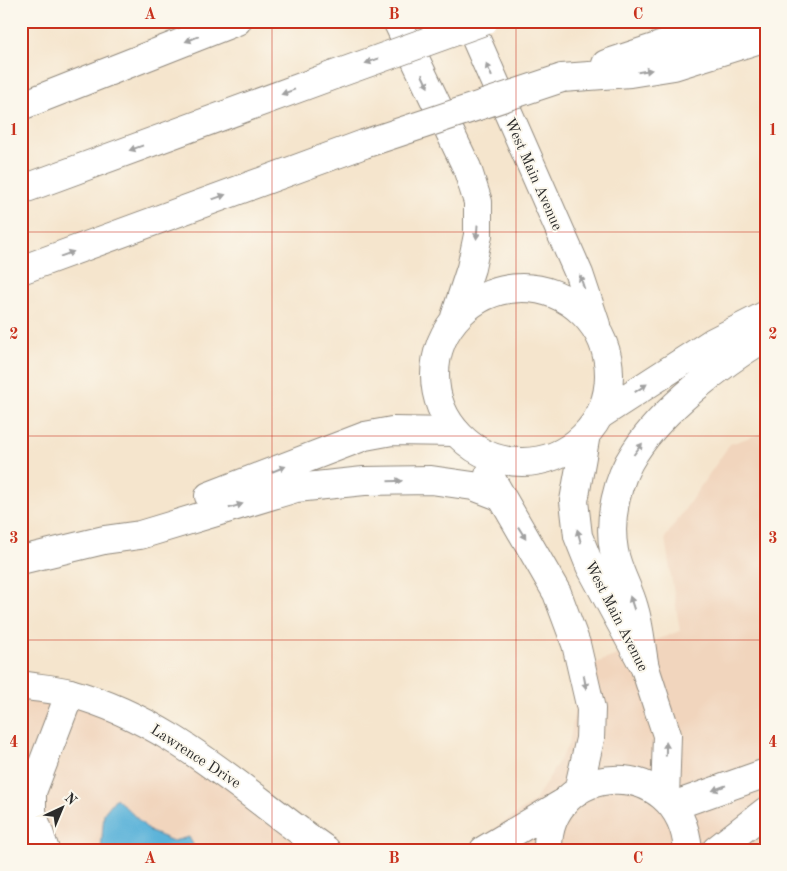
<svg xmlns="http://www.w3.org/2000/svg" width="787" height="871" viewBox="0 0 787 871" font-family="'Old Standard TT',serif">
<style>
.built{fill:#f1d5bd}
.water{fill:#5cb3d9;stroke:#446f82}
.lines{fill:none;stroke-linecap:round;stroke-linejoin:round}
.minor-casing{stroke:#90887c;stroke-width:30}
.major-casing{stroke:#90887c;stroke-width:30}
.highway-casing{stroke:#90887c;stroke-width:30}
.minor{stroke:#fff;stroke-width:28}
.major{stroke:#fff;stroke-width:28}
.highway{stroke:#fff;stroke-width:28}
.highway-bridge-casing{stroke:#90887c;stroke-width:30;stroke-linecap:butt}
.highway-bridge{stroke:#fff;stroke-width:28}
.oneway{fill:#a0a0a0}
.grid{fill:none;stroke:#c8321e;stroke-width:1;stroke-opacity:0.55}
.labels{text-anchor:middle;stroke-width:4;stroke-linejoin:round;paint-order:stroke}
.street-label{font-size:15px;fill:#2b2b2b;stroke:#fbf7ec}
.neatline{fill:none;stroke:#c8321e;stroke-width:2}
.grid-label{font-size:16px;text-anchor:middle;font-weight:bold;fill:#c8321e}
</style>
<rect width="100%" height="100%" fill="#fbf7ec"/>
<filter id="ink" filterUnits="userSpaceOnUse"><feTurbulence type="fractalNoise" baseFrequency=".02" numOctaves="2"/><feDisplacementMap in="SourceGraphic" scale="10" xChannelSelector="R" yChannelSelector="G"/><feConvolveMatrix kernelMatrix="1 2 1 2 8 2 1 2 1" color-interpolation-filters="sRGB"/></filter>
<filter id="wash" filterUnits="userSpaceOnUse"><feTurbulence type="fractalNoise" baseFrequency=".0096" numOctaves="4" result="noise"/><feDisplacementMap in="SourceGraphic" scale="20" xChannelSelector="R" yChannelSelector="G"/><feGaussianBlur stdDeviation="1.12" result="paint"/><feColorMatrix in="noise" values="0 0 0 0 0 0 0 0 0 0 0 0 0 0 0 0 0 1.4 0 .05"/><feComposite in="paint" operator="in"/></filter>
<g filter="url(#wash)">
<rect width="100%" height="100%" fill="#f5e5cd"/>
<path class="built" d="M 766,432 L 766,850 L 464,850 L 535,801 L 569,744 L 583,668 L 680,631 L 665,538 L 730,444 Z
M 21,685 L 120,711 L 327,850 L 21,850 Z"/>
<path class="water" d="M 116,798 L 151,832 L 173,841 L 189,837 L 196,850 L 101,850 L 104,813 Z"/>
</g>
<g filter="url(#ink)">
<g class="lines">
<g class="minor-casing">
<path id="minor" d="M 673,806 L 766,773
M 45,850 L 32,812 L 32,792 L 70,693
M 716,850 L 766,811"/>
</g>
<g class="major-casing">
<path id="major" d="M 397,21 L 467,168 L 478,202 L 478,235 L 471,268 L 455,317
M 468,21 L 579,274 L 596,325
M435 375a87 87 0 1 1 174 0a87 87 0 1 1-174 0Z
M 586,434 L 574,501 L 578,536 L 590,566 L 645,668 L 657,705 L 667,735 L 665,798
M 489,475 L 557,593 L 576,644 L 591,709 L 590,739 L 578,791
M 21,685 C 37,688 54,689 70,693 C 171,720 243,792 326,850
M 484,850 L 565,802
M 548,850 C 546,761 680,752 688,850"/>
</g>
<g class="highway-casing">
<path id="highway" d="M 606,64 L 735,21
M 562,78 L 630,73 L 674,66 L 766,37
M 21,106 L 237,21
M 21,190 L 334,75
M 21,270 L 364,144
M 600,415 L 713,342 L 766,315
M 209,496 L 365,436 L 392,431 L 456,432
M 21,560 L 104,540 L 140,535 L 296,488 L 364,481 L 431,480 L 473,486 L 499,496
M 645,668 C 641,648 640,627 634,608 C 629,589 617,570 614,551 C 608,519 617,479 635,452 C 663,409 722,363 766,337"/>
</g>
<use href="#minor" class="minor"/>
<use href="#major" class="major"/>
<use href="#highway" class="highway"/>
<g class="highway-bridge-casing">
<path id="highway-bridge" d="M 334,75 L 484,21
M 364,144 L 562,78"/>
</g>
<use href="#highway-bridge" class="highway-bridge"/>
</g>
<defs><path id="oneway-solid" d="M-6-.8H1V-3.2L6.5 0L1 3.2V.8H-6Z" transform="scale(1.25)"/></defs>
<g class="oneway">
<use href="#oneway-solid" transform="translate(192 39) rotate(158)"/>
<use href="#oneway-solid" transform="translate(372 61) rotate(160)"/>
<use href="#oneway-solid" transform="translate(489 70) rotate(-113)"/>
<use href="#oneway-solid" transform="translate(645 71) rotate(-9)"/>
<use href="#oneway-solid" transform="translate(425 81) rotate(65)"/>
<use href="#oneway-solid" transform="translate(288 92) rotate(160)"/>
<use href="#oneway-solid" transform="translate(136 148) rotate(160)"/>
<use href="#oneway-solid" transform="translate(219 197) rotate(-20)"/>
<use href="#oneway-solid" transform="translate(477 232) rotate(94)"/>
<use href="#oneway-solid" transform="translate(67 254) rotate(-20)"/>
<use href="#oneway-solid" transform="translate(582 282) rotate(-108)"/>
<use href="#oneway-solid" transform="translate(641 388) rotate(-33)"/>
<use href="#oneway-solid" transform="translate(638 449) rotate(-53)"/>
<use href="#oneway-solid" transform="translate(279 469) rotate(-22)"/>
<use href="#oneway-solid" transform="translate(395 481) rotate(-1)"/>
<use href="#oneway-solid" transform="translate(236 506) rotate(-17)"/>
<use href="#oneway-solid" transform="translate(522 533) rotate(58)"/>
<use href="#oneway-solid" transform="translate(579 536) rotate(-105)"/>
<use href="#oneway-solid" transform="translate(632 603) rotate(-108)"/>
<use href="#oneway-solid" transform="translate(585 682) rotate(79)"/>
<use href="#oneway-solid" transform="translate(666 749) rotate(-89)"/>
<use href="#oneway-solid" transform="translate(719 788) rotate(159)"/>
</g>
</g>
<path class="grid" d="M 272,21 L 272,850M 516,21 L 516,850M 21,232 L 766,232M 21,436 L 766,436M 21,640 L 766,640"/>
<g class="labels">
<g class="street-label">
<text transform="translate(534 174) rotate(66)" y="5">West Main Avenue</text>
<text transform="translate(617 616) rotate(63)" y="5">West Main Avenue</text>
<text transform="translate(196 756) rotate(33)" y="5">Lawrence Drive</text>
</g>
</g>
<rect width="787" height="871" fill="none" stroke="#fbf7ec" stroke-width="55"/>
<g transform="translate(62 808) rotate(44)" stroke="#fbf7ec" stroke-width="4" paint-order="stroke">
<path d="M0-4L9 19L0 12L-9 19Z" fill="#2b2b2b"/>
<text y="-8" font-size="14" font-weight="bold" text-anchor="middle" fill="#2b2b2b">N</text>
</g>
<rect x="28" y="28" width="732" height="816" class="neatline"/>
<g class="grid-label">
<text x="150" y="19">A</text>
<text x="394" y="19">B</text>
<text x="638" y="19">C</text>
<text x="14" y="135">1</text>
<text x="773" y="135">1</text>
<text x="14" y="339">2</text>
<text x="773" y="339">2</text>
<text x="14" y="543">3</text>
<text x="773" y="543">3</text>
<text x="14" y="747">4</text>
<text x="773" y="747">4</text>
<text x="150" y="863">A</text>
<text x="394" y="863">B</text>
<text x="638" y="863">C</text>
</g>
</svg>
